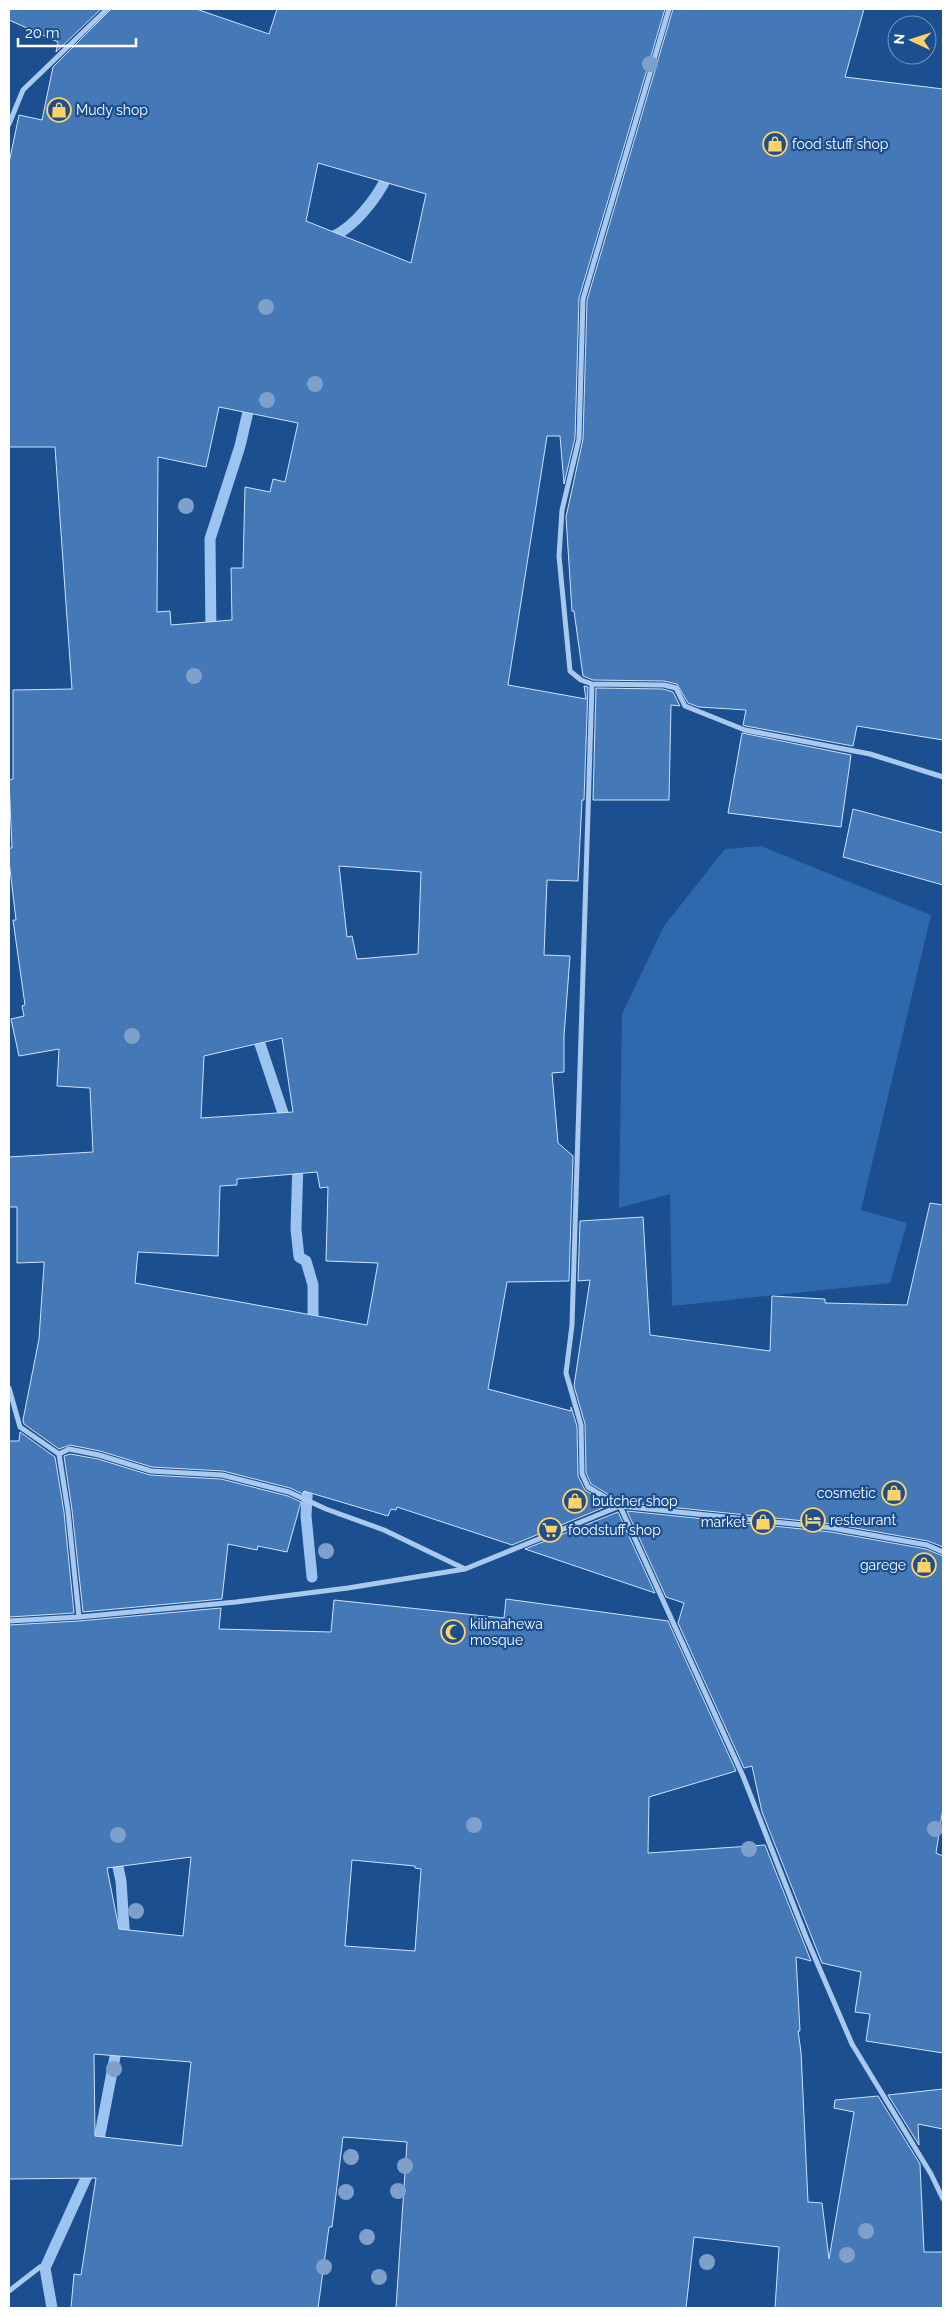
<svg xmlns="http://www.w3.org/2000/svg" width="952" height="2317" viewBox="0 0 952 2317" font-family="Raleway,sans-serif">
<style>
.green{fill:#2e69ad}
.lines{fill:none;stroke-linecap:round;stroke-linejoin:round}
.stream{stroke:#9cc4f0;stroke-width:11}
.building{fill:#4478b7;stroke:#cfe3fa;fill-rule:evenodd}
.street{stroke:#a9c9ee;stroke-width:5}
.tree{fill:#7ea0ca}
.labels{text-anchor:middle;stroke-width:4.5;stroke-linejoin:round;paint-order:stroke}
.poi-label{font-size:14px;fill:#fff;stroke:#1b4f8f;text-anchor:start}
</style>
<rect width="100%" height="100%" fill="#1b4f8f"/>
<path class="green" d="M 761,846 L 931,915 L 861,1210 L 907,1223 L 890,1283 L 672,1306 L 670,1194 L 619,1208 L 622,1014 L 664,926 L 725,849 Z"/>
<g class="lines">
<path class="stream" d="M 326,243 C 331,236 335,236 341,232 C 361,219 384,189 390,168
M 211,637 L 210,539 L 240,446 L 251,399
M 255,1029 L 287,1125
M 298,1160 L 296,1229 L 299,1257 L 306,1261 L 313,1285 L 313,1330
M 308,1479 L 306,1516 L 312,1577
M 115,1853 L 121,1881 L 125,1943
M 97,2150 L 118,2041
M 52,2308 L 45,2268 L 92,2165"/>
</g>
<path class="building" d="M 9,9 L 101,9 L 56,52 L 58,42 L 9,20 Z
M 111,9 L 196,9 L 269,34 L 277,9 L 665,9 L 579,298 L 575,438 L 564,484 L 560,436 L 547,436 L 508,685 L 586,699 L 584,686 L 588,687 L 584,800 L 582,800 L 578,881 L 547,880 L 544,955 L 570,956 L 564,1036 L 564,1072 L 552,1073 L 558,1143 L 573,1156 L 569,1281 L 507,1282 L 488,1389 L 571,1411 L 571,1407 L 577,1426 L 578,1476 L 585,1490 L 610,1505 L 512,1545 L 397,1507 L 396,1510 L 391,1509 L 388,1516 L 304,1491 L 303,1494 L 290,1488 L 223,1471 L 152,1467 L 100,1451 L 70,1445 L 59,1449 L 24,1424 L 23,1420 L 39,1339 L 44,1265 L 44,1262 L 17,1263 L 17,1207 L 9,1207 L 9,1157 L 93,1152 L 90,1088 L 57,1086 L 59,1049 L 19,1056 L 11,1019 L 24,1016 L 22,1006 L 25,1005 L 13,920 L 16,920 L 9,861 L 9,848 L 12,848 L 9,780 L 13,779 L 13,690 L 72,689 L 55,447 L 9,447 L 9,163 L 19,115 L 42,120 L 53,67 ZM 318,163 L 426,194 L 411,263 L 306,221 ZM 219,407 L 298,423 L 285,482 L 273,479 L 270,492 L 245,487 L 243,568 L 231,568 L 232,620 L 171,625 L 170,611 L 157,612 L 158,457 L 206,467 ZM 339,866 L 421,872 L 418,954 L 357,959 L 352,936 L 347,937 ZM 282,1038 L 293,1112 L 201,1118 L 204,1056 ZM 317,1172 L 320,1188 L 328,1187 L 326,1261 L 378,1263 L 367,1325 L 135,1283 L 138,1252 L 218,1256 L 220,1186 L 237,1185 L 237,1179 Z
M 673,9 L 864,9 L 845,77 L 943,89 L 943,740 L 857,726 L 853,746 L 746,726 L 743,725 L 746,710 L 699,707 L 688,703 L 677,684 L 664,681 L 593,680 L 583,676 L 574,611 L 572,611 L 566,517 L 583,439 L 587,300 Z
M 596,688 L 663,689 L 673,692 L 680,706 L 671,705 L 669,800 L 593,800 Z
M 742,733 L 851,755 L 841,827 L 728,813 Z
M 853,809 L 943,833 L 943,885 L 843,857 Z
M 930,1203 L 943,1205 L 943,1547 L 928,1541 L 833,1524 L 621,1502 L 591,1484 L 586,1473 L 585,1424 L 574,1386 L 590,1280 L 578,1281 L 580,1221 L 643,1217 L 650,1335 L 770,1351 L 772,1296 L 825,1299 L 825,1303 L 907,1305 Z
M 20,1432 L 55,1457 L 64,1512 L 74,1613 L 9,1617 L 9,1441 L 19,1441 Z
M 70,1454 L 98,1459 L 150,1475 L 221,1479 L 288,1496 L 301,1502 L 287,1552 L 258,1546 L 257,1550 L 228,1544 L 222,1599 L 83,1612 L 72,1510 L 64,1456 Z
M 627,1511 L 831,1532 L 926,1549 L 943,1556 L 943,1808 L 936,1853 L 943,1856 L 943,2053 L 866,2041 L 870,2014 L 855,2012 L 861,1972 L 822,1963 L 762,1812 L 752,1766 L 744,1768 L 678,1623 L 684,1603 L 666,1597 Z
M 618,1512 L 655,1593 L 525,1549 Z
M 506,1599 L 668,1621 L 736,1771 L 649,1797 L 648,1853 L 765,1845 L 811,1961 L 796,1957 L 800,2031 L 798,2031 L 801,2052 L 808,2202 L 822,2203 L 829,2259 L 854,2112 L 834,2108 L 835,2100 L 878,2096 L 920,2164 L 924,2252 L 943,2252 L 943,2308 L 775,2308 L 779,2247 L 694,2237 L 686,2308 L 396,2308 L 407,2142 L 343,2137 L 332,2227 L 329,2227 L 318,2308 L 71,2308 L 74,2274 L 81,2275 L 96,2178 L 9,2179 L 9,1625 L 79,1621 L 221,1608 L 219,1629 L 331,1632 L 334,1600 L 504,1618 ZM 191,1857 L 183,1936 L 119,1929 L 107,1868 ZM 352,1860 L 415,1866 L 415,1868 L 421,1869 L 415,1951 L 345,1946 ZM 94,2054 L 191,2062 L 182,2146 L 95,2136 Z
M 943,2089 L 943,2129 L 918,2124 L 919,2145 L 888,2095 Z"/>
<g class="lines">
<path class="street" d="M 669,9 L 583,299 L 579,439 L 562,510 L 559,556 L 570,671 L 581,680 L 592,684 L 572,1325 L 566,1373 L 581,1425 L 582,1474 L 588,1487 L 620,1506 L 743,1776 L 806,1937 L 852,2044 L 931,2174 L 943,2199
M 9,124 L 23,90 L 107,9
M 592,684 L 664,685 L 676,688 L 685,706 L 745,730 L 870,754 L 943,777
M 9,1388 L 20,1427 L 59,1454 L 68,1511 L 79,1617
M 59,1454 L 69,1449 L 99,1455 L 151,1471 L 222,1475 L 289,1492 L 326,1509 L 384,1530 L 465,1569
M 9,1621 L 79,1617 L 236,1602 L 348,1588 L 465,1569 L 620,1506 L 832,1528 L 927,1545 L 943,1552
M 9,2291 L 40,2267"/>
</g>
<g class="tree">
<circle cx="650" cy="64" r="8"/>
<circle cx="266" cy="307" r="8"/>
<circle cx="315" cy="384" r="8"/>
<circle cx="267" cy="400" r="8"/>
<circle cx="186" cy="506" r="8"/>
<circle cx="194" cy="676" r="8"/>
<circle cx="132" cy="1036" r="8"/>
<circle cx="326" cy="1551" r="8"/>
<circle cx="474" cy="1825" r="8"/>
<circle cx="935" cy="1829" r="8"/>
<circle cx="118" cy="1835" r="8"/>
<circle cx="749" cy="1849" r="8"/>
<circle cx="136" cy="1911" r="8"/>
<circle cx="114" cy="2069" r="8"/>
<circle cx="351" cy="2157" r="8"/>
<circle cx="405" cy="2166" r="8"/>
<circle cx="398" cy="2191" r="8"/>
<circle cx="346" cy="2192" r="8"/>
<circle cx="866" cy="2231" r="8"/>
<circle cx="367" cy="2237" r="8"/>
<circle cx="847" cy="2255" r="8"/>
<circle cx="707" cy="2262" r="8"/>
<circle cx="324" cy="2267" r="8"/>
<circle cx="379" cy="2277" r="8"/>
</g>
<defs>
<g id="shop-ring" transform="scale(1.25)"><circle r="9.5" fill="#1b4f8f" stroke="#ffd166" stroke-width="1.5"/><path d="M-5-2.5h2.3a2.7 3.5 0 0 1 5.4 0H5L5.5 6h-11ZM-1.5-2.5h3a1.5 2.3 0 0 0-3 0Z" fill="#ffd166"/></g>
<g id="hotel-ring" transform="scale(1.25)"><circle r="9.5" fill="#1b4f8f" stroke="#ffd166" stroke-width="1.5"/><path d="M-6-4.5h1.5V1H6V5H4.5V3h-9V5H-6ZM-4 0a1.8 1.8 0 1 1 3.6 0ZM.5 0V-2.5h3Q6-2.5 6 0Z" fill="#ffd166"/></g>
<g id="supermarket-ring" transform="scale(1.25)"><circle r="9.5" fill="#1b4f8f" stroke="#ffd166" stroke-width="1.5"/><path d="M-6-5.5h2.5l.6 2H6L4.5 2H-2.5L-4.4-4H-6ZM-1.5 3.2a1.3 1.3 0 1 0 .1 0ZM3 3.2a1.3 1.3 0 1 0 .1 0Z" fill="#ffd166"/></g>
<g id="mosque-ring" transform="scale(1.25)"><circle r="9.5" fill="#1b4f8f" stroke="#ffd166" stroke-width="1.5"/><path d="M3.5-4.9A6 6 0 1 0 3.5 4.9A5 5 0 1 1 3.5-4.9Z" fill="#ffd166"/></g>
</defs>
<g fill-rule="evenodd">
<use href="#shop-ring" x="59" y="110"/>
<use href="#shop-ring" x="775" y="144"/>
<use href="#shop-ring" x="894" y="1493"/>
<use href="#shop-ring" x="575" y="1501"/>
<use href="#hotel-ring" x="813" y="1520"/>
<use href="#shop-ring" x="763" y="1522"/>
<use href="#supermarket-ring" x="550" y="1530"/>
<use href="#shop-ring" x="924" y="1565"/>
<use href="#mosque-ring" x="453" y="1632"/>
</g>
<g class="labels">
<g class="poi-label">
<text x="76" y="115">Mudy shop</text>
<text x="792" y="149">food stuff shop</text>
<text x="876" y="1498" text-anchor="end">cosmetic</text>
<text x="592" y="1506">butcher shop</text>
<text x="830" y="1525">resteurant</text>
<text x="746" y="1527" text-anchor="end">market</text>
<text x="568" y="1535">foodstuff shop</text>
<text x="906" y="1570" text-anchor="end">garege</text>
<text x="470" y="1629">kilimahewa<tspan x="470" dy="16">mosque</tspan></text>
</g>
</g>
<rect width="952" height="2317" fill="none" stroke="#ffffff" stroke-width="20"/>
<g transform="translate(912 40) rotate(274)"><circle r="24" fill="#1b4f8f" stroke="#7695bc"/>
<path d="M0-4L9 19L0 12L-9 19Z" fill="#ffd166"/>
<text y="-8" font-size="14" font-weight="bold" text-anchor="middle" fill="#ffffff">N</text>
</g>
<path d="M18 38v8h118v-8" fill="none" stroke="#ffffff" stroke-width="2.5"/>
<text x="25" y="38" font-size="15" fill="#ffffff" stroke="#1b4f8f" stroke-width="4" paint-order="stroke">20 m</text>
</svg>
